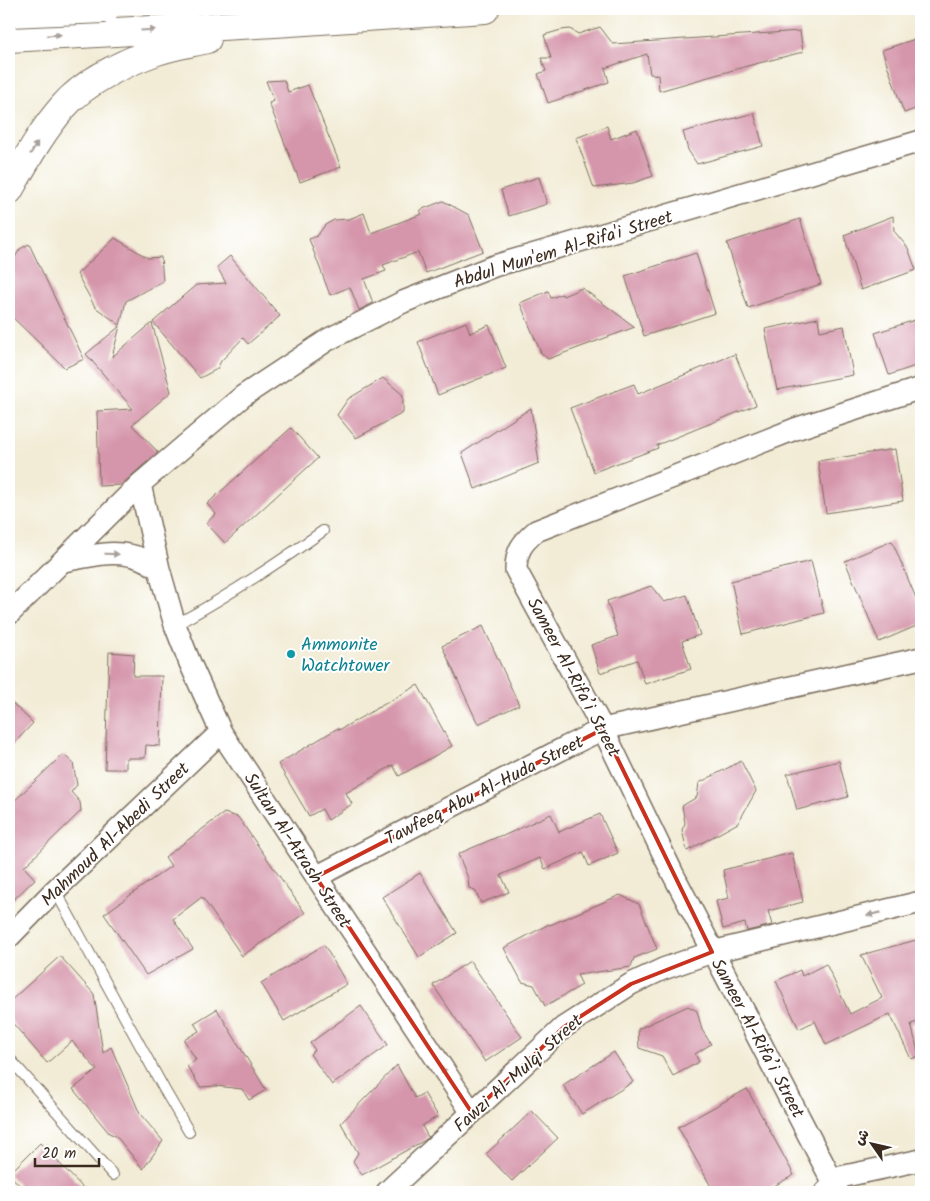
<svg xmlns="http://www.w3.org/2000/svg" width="930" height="1201" viewBox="0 0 930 1201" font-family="Kalam,'Playpen Sans Arabic',sans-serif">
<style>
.building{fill:#d596ab}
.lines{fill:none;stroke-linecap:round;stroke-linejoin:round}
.service-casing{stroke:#7b6e5e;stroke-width:12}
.minor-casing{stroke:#7b6e5e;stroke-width:24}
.primary-casing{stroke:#7b6e5e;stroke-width:30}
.service{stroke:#fff;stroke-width:10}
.minor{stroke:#fff;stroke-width:21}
.primary{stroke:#fff;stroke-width:28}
.primary-bridge-casing{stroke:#7b6e5e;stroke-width:30;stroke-linecap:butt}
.primary-bridge{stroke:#fff;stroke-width:28}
.oneway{fill:#a79f9a}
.marked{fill:none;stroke:#c8321e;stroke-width:4;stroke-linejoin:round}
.culture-dot{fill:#0f9aa8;stroke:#fff;stroke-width:2}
.labels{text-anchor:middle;stroke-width:4;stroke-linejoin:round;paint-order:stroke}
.street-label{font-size:18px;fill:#3b2a1e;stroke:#fff}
.culture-label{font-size:18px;fill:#0d838f;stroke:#fff;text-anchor:start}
</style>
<rect width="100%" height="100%" fill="#fff"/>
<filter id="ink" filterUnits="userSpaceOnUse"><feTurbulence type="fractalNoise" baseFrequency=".02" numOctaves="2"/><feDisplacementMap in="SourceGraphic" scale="10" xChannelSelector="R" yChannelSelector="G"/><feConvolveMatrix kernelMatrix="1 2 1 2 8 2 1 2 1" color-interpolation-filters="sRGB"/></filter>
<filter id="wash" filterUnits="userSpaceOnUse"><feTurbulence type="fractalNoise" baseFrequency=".0096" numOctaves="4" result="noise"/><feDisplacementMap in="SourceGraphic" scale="20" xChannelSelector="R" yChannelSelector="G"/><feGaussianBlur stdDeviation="1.12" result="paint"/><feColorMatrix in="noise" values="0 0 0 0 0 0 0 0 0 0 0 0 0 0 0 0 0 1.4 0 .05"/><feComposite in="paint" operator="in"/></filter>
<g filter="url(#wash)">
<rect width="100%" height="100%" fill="#f2ecd6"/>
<g id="blocks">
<path class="building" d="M 600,27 L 613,44 L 800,31 L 803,52 L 751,65 L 659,91 L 658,75 L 650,74 L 647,54 L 605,68 L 609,82 L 548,103 L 538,74 L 546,71 L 541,58 L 551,58 L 544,35 L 561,30 L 570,29 L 578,34 Z
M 921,37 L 921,107 L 904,113 L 882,50 Z
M 284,80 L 288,92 L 308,85 L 341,167 L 300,182 L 269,103 L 274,101 L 266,81 Z
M 754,113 L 763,146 L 697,164 L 688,150 L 683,132 Z
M 607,126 L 611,139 L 637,129 L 653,176 L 633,183 L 594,188 L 576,138 Z
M 539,177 L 547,204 L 509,216 L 501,190 Z
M 443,201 L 469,215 L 483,251 L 426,273 L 418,252 L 383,265 L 386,271 L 364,279 L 373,303 L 359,310 L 350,287 L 330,295 L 309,239 L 317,236 L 325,225 L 334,220 L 349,219 L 364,213 L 371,233 L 422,214 L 420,210 Z
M 893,216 L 894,231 L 908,248 L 916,270 L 861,290 L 844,235 Z
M 800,219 L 821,284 L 748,308 L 727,243 Z
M 115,238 L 148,258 L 161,257 L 163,281 L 126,301 L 120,325 L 95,307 L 77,274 Z
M 29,244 L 84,359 L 65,368 L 9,314 L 9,267 L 20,249 Z
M 696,253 L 715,313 L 644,336 L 625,276 Z
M 230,256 L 280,316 L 248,344 L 243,338 L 221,361 L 217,369 L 200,378 L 153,322 L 196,285 L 226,283 L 217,267 Z
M 582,288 L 635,327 L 548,359 L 541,353 L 520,303 L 548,291 L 551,298 L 562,294 L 563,296 Z
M 818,318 L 820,331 L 844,326 L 853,375 L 777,390 L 765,329 Z
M 921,318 L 921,364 L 889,375 L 875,333 Z
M 466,322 L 470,333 L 489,325 L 506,368 L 438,395 L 418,342 Z
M 152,323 L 171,392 L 132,425 L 158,452 L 121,485 L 99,486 L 97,411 L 133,409 L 86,354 L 120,326 L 112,357 Z
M 735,354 L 756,405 L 657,445 L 658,448 L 594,472 L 570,408 L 634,384 L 638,394 Z
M 383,378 L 403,395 L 403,413 L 356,438 L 337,415 L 348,399 Z
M 531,408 L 539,463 L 475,489 L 462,453 Z
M 291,428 L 318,458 L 225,543 L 206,523 L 216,514 L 207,504 Z
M 895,449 L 903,501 L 826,513 L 818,461 Z
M 892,541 L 921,610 L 921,624 L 879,642 L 845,561 Z
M 811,561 L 824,613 L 743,634 L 731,581 Z
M 651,586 L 664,602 L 687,595 L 700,635 L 682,641 L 691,669 L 645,684 L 637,660 L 600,673 L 591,645 L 618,636 L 607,601 Z
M 483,626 L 519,705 L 478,724 L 442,646 Z
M 109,652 L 134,654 L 133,676 L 162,676 L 160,746 L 146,745 L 145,758 L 126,758 L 126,769 L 105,769 Z
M 418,685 L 452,746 L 399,776 L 393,765 L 346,793 L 352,804 L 328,820 L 322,809 L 309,816 L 278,764 L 338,728 L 339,730 Z
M 9,700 L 33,723 L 9,749 Z
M 64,755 L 73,763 L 77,785 L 71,792 L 80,802 L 81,811 L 24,867 L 35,879 L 9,904 L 9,806 L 58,759 Z
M 741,761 L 756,791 L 738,823 L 687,851 L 682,830 L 685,823 L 682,806 L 697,797 L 699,783 Z
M 839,761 L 848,797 L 797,810 L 787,774 Z
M 224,813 L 238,817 L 305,913 L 242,956 L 202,897 L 173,919 L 193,949 L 146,975 L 104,914 L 171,866 L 165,857 Z
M 551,814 L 559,832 L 600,814 L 618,853 L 589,866 L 583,852 L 545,869 L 540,858 L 501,875 L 509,892 L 481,903 L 475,890 L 469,888 L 468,878 L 458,854 L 502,835 L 503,836 Z
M 792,853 L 803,902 L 768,911 L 772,925 L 747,931 L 745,923 L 723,929 L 716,901 L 729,898 L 723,870 Z
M 420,873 L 457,933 L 419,957 L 382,897 Z
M 620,895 L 639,904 L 657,949 L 634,958 L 631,967 L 577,975 L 582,985 L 545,1006 L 534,985 L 522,982 L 504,948 L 549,924 L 550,925 Z
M 916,940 L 921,972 L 921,1021 L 911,1024 L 919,1056 L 911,1059 L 890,1014 L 826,1045 L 815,1021 L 799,1029 L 776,981 L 800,970 L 802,976 L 826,964 L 850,1014 L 882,998 L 861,955 Z
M 324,945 L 347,984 L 284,1021 L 261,983 Z
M 60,956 L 94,994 L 103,1053 L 111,1047 L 140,1114 L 163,1141 L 143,1169 L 116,1136 L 109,1133 L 73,1089 L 97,1070 L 72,1041 L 47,1063 L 9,1019 L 9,1002 Z
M 470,961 L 522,1037 L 485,1062 L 433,985 Z
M 361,1006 L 388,1045 L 332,1085 L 310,1054 L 315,1050 L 310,1043 Z
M 688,1006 L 697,1011 L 702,1030 L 711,1044 L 695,1054 L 699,1062 L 673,1076 L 662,1056 L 639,1048 L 638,1029 Z
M 217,1009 L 266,1090 L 249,1100 L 242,1089 L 216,1086 L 200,1087 L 187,1066 L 196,1060 L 184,1040 L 199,1031 L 194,1023 Z
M 614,1052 L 633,1082 L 582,1114 L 563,1085 Z
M 397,1065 L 415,1098 L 424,1093 L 438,1116 L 422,1126 L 428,1137 L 425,1140 L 362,1175 L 353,1161 L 358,1153 L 341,1123 Z
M 747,1089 L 794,1175 L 763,1192 L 714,1192 L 678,1127 Z
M 532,1111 L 558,1138 L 512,1181 L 486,1154 Z
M 40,1143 L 87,1192 L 26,1192 L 9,1174 Z"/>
</g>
</g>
<g filter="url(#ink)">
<use href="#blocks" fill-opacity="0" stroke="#7b6e5e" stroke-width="1"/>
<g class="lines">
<g class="service-casing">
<path id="service" d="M 175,625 C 227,597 275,565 323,531
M 55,890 L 164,1089 L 189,1132
M 9,1058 L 113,1175
M 818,1192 L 831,1179"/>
</g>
<g class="minor-casing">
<path id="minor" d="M 140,484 L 159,569 L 175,625 L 190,663 L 221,732 L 472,1113
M 64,561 C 89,556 117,548 142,559 C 148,561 154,566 159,569
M 9,614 L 140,484 L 243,396 L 329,339 L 403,302 L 494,266 L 921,141
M 316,877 L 566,747 L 603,729 L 921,658
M 9,937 L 55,890 L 221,732
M 831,1179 L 921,1160
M 387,1192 L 564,1027 L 631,984 L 663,969 L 712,952 L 921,902
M 838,1192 L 673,874 L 603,729 L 516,570 C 516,551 522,543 536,531 L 795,429 L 921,388"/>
</g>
<g class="primary-casing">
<path id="primary" d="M 9,38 L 275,23 L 485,9
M 9,190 C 25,162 41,132 63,107 C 84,82 124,63 154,52 C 171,46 190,43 207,39"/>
</g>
<use href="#service" class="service"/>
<use href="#minor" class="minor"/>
<use href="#primary" class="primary"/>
<g class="primary-bridge-casing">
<path id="primary-bridge" d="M 9,13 L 105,9"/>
</g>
<use href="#primary-bridge" class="primary-bridge"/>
</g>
<defs><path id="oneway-solid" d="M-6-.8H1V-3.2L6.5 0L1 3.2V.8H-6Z" transform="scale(1.25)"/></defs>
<g class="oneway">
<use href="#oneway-solid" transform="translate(148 30) rotate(-3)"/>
<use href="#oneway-solid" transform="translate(54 35) rotate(-3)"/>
<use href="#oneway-solid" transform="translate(34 148) rotate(-59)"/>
<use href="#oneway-solid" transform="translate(112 554) rotate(1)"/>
<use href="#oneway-solid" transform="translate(874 914) rotate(167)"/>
<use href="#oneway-solid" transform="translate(445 1073) rotate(-123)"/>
</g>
</g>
<path class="marked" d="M 603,729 L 712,952 L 631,984 L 564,1027 L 472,1113 L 316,877 Z"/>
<circle class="culture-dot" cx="291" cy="654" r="5"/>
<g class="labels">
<g class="street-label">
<text transform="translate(563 249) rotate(-17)" y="6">Abdul Mun'em Al-Rifa'i Street</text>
<text transform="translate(574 677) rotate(62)" y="6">Sameer Al-Rifa’i Street</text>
<text transform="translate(484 790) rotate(-27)" y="6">Tawfeeq Abu Al-Huda Street</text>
<text transform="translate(115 834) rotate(-44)" y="6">Mahmoud Al-Abedi Street</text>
<text transform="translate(298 850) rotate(57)" y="6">Sultan Al-Atrash Street</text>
<text transform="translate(758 1038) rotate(62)" y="6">Sameer Al-Rifa’i Street</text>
<text transform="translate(518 1073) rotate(-42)" y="6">Fawzi Al-Mulqi Street</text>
</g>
<g class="culture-label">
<text x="301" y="650">Ammonite<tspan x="301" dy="21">Watchtower</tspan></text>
</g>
</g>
<rect width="930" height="1201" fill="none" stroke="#fff" stroke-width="30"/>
<g transform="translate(872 1144) rotate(304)" stroke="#ffffff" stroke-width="4" paint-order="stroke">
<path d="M0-4L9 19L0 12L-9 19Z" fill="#3b2a1e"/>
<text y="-8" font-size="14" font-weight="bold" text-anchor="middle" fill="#3b2a1e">ش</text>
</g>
<path d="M35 1158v8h64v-8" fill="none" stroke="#3b2a1e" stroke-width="2.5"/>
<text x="42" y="1158" font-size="15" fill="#3b2a1e" stroke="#ffffff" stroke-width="4" paint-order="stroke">20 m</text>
</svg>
